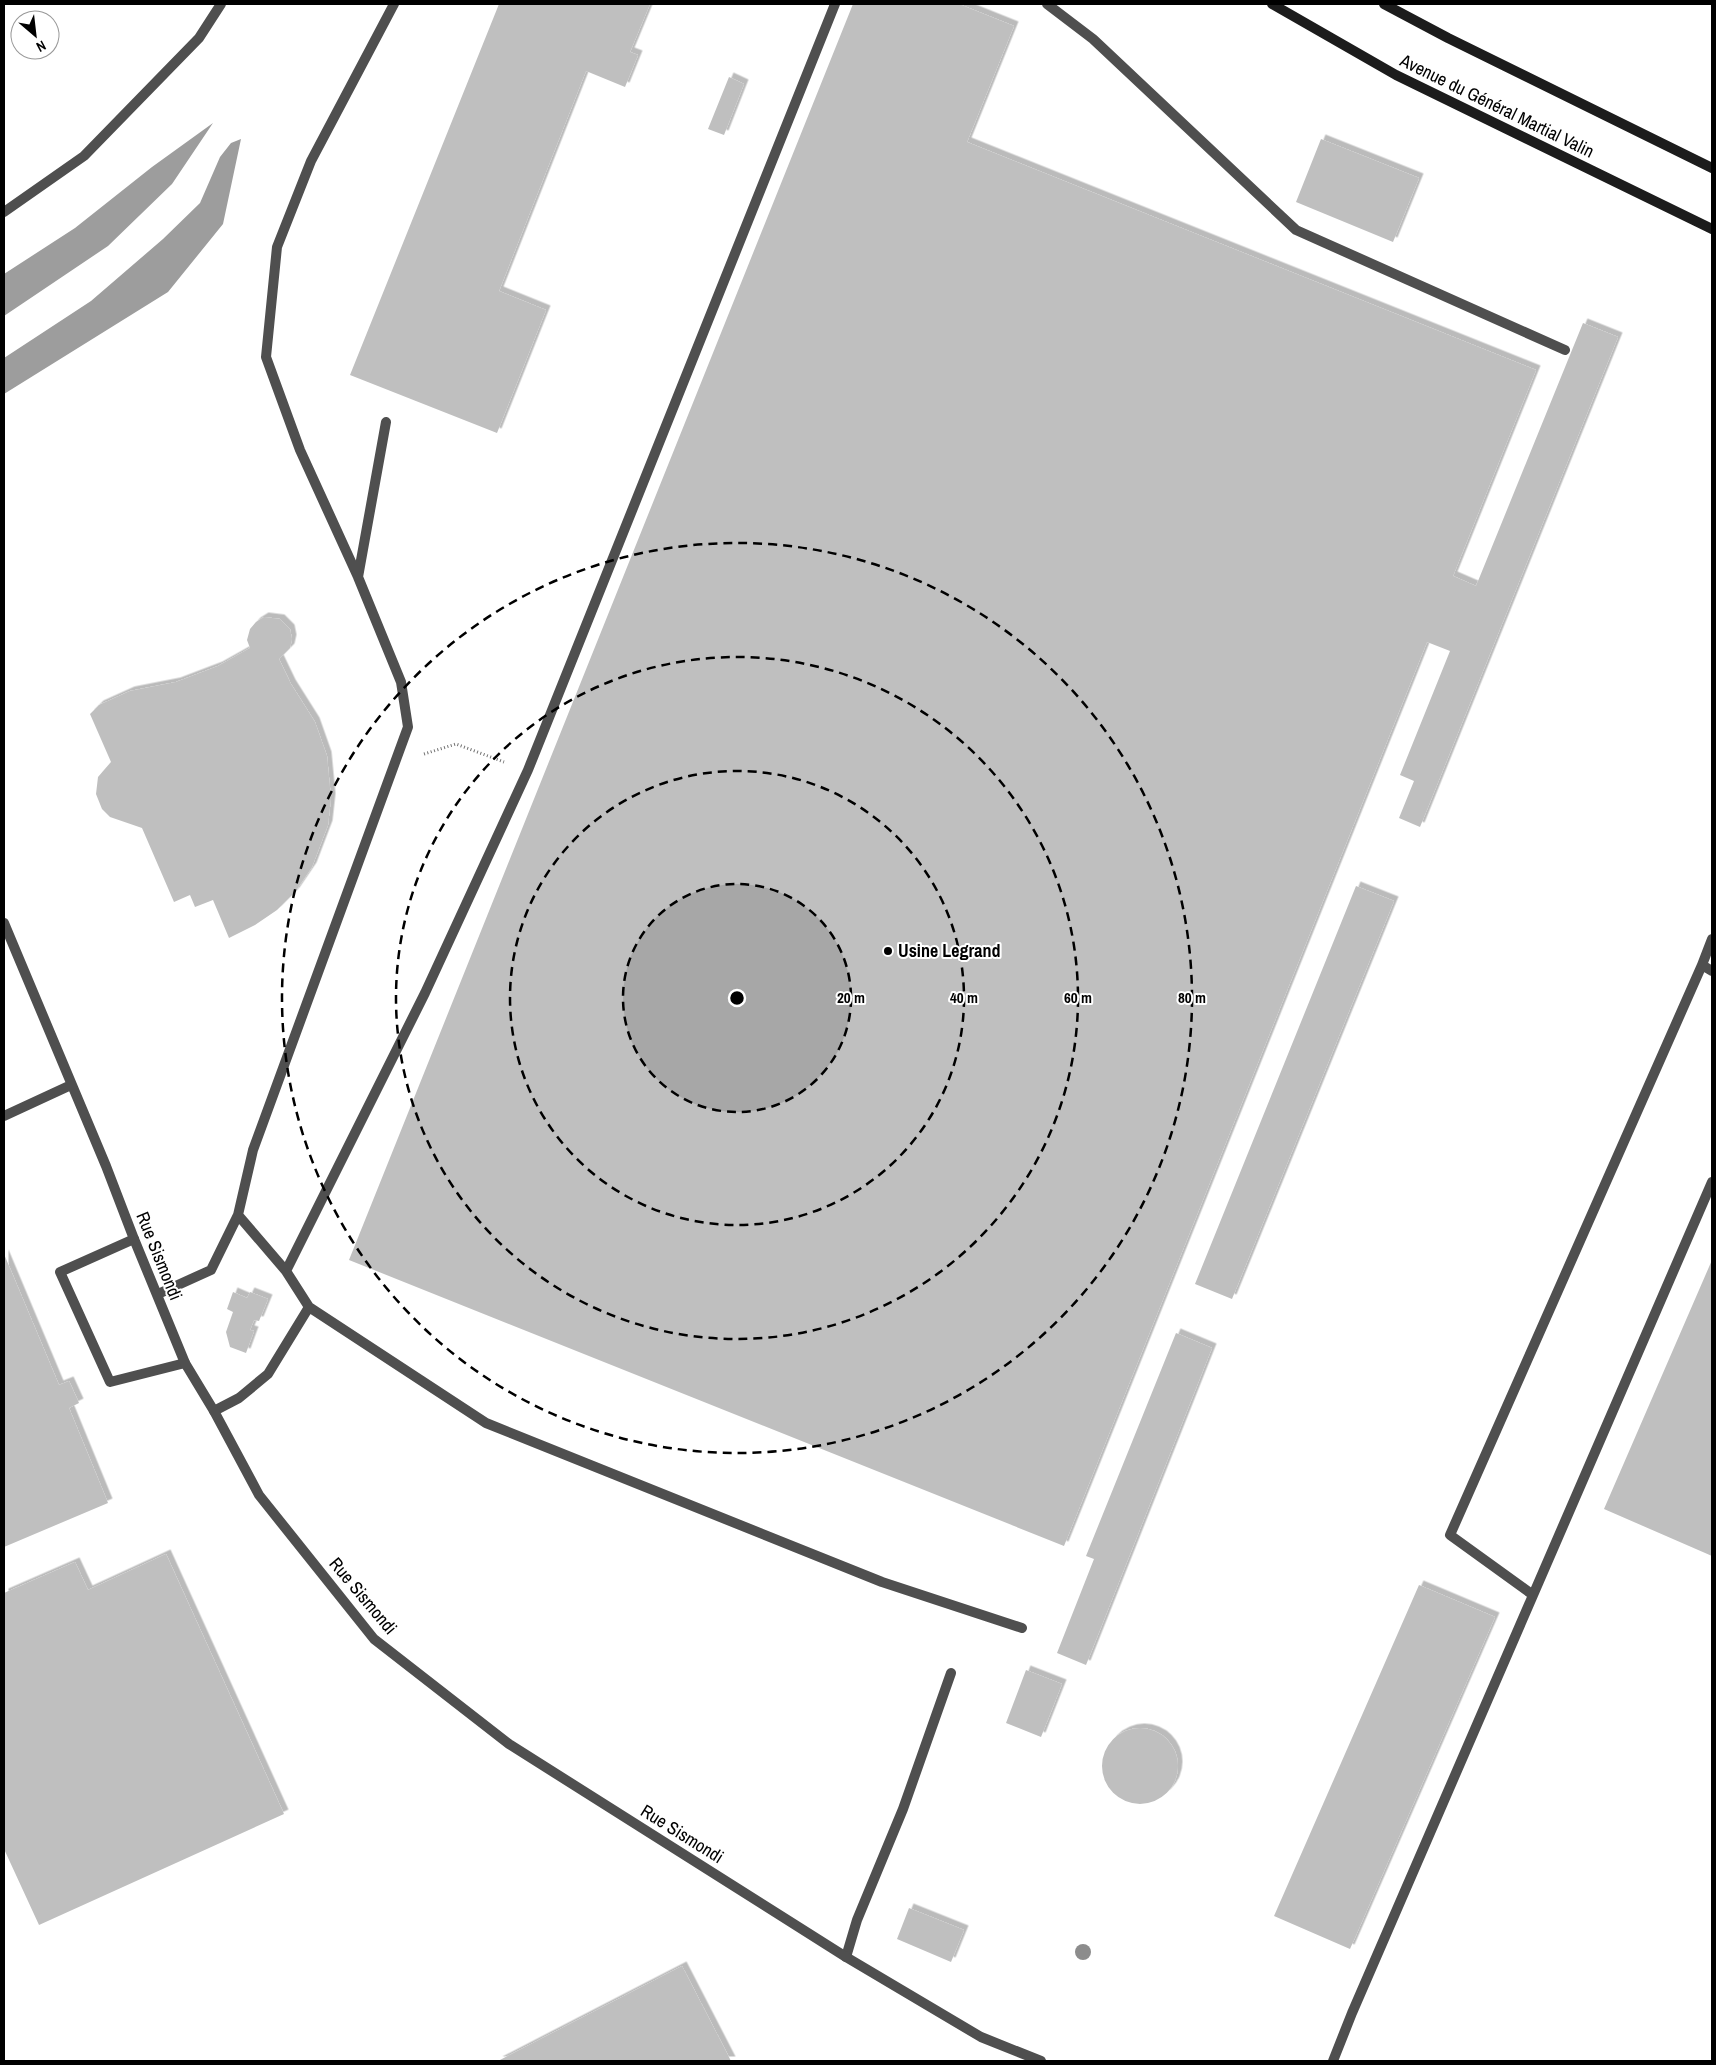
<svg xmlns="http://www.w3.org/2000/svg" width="1716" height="2065" viewBox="0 0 1716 2065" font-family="'Archivo Narrow',sans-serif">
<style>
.water{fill:#9d9d9d}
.building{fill:#bfbfbf;filter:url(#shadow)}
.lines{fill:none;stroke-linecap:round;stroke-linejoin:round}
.path{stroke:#717171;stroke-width:3;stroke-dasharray:1 2.5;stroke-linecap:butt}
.lane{stroke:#4f4f4f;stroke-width:10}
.street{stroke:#4f4f4f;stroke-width:10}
.secondary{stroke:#1c1c1c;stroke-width:10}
.tree{fill:#8c8c8c}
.ring{fill:none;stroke:#000;stroke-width:2.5;stroke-dasharray:9 6}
.poi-dot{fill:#000;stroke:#fff;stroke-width:2}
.labels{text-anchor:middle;stroke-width:4;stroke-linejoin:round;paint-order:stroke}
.street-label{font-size:18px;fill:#000;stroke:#fff}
.poi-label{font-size:18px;font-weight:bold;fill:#000;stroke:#fff;text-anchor:start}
.centre{fill:#000;stroke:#fff;stroke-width:2.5}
.ring-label{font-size:15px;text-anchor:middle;font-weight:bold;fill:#000;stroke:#fff;stroke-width:4;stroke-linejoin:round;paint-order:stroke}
</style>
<defs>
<filter id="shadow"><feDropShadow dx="4.5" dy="-4.5" stdDeviation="0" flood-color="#0004"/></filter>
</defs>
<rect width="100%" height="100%" fill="#fff"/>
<path class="water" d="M 213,123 L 172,184 L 108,246 L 4,316 L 4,274 L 75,228 L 152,167 Z
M 241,139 L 223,224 L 168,292 L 4,394 L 4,358 L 91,301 L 163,239 L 200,203 L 220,157 L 231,143 Z"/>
<path class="building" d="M 499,4 L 650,4 L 630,52 L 638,55 L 625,87 L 586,71 L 499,291 L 546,310 L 497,433 L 350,375 Z
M 853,4 L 959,4 L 1014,26 L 967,142 L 1536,370 L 1453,576 L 1476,586 L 1583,323 L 1618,337 L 1420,827 L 1399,818 L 1414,781 L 1400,775 L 1450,651 L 1427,642 L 1064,1546 L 349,1260 Z
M 729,77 L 744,84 L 724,135 L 708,129 Z
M 1321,139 L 1419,178 L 1393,242 L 1296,202 Z
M 264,617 L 280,619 L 290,629 L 292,639 L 290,648 L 279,659 L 291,684 L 315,722 L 327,756 L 331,798 L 328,825 L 312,867 L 295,892 L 277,910 L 255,925 L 229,938 L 213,900 L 195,907 L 190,895 L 174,902 L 142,828 L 110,817 L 102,809 L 96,794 L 98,777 L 111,762 L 90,714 L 99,705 L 130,691 L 176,682 L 218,666 L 250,648 L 247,640 L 250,629 L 256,622 Z
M 1356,886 L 1394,901 L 1232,1299 L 1195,1284 Z
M 4,1254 L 59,1385 L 69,1381 L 79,1403 L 69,1408 L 108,1503 L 4,1547 Z
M 1712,1260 L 1712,1556 L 1604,1509 Z
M 233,1292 L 247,1298 L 250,1292 L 268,1299 L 259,1321 L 254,1320 L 250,1330 L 254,1331 L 246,1353 L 230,1347 L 226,1332 L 233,1312 L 227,1309 Z
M 1176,1333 L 1212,1348 L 1086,1665 L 1057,1653 L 1094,1559 L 1086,1556 Z
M 166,1554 L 284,1814 L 39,1925 L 4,1849 L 4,1593 L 75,1562 L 88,1590 Z
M 1419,1585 L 1495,1617 L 1350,1949 L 1274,1916 Z
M 1026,1670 L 1062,1684 L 1041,1737 L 1006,1723 Z
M1102 1766a38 38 0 1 1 76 0a38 38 0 1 1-76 0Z
M 909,1908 L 964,1930 L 951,1962 L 897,1939 Z
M 682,1966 L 731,2061 L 498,2061 Z"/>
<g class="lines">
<path class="path" d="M 424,754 L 456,744 L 504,762"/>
<path class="lane" d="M 1047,4 L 1093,39 L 1296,230 L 1565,350
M 358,577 L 386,422
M 1712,939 L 1702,965 L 1712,971
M 238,1215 L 286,1271 L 309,1307
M 134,1239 L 60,1272 L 110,1382 L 185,1363
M 286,1271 L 425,993 L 528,770 L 835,4
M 158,1294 L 211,1270 L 238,1215 L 253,1150 L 408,727 L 401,682 L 358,577 L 300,450 L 266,357 L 277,247 L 311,161 L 394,4
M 214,1411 L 239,1398 L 268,1374 L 309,1307 L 486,1423 L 882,1582 L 1022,1628
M 1533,1595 L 1450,1535 L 1702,965
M 846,1957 L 857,1920 L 903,1809 L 951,1673
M 1333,2061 L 1352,2013 L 1712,1182"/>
<path class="street" d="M 4,212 L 84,156 L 199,38 L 221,4
M 4,923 L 106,1166 L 134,1239 L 185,1363 L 214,1411 L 259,1495 L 374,1639 L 509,1744 L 846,1957 L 981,2037 L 1041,2061
M 4,1116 L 71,1085"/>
<path class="secondary" d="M 1272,4 L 1396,75 L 1712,229
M 1384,4 L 1448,38 L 1712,168"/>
</g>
<circle class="tree" cx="1083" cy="1952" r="8"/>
<circle cx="737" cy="998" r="114" fill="#000" fill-opacity=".12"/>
<g class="ring">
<circle cx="737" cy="998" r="114"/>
<circle cx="737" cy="998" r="227"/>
<circle cx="737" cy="998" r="341"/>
<circle cx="737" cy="998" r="455"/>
</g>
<circle class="poi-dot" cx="888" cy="951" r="5"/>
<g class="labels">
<g class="street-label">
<text transform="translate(1497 106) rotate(26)" y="6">Avenue du Général Martial Valin</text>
<text transform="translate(159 1256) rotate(68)" y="6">Rue Sismondi</text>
<text transform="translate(363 1596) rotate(50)" y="6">Rue Sismondi</text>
<text transform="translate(682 1834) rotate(32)" y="6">Rue Sismondi</text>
</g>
<g class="poi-label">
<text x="898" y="957">Usine Legrand</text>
</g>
</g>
<circle cx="737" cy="998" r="8" class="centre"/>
<g class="ring-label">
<text x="851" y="1003">20 m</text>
<text x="964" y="1003">40 m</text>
<text x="1078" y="1003">60 m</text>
<text x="1192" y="1003">80 m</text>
</g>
<rect width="1716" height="2065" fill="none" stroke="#000000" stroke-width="10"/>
<g transform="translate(35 35) rotate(152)"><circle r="24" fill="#ffffff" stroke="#999999"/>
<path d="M0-4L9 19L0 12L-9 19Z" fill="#000000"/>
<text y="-8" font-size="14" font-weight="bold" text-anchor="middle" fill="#000000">N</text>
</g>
</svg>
